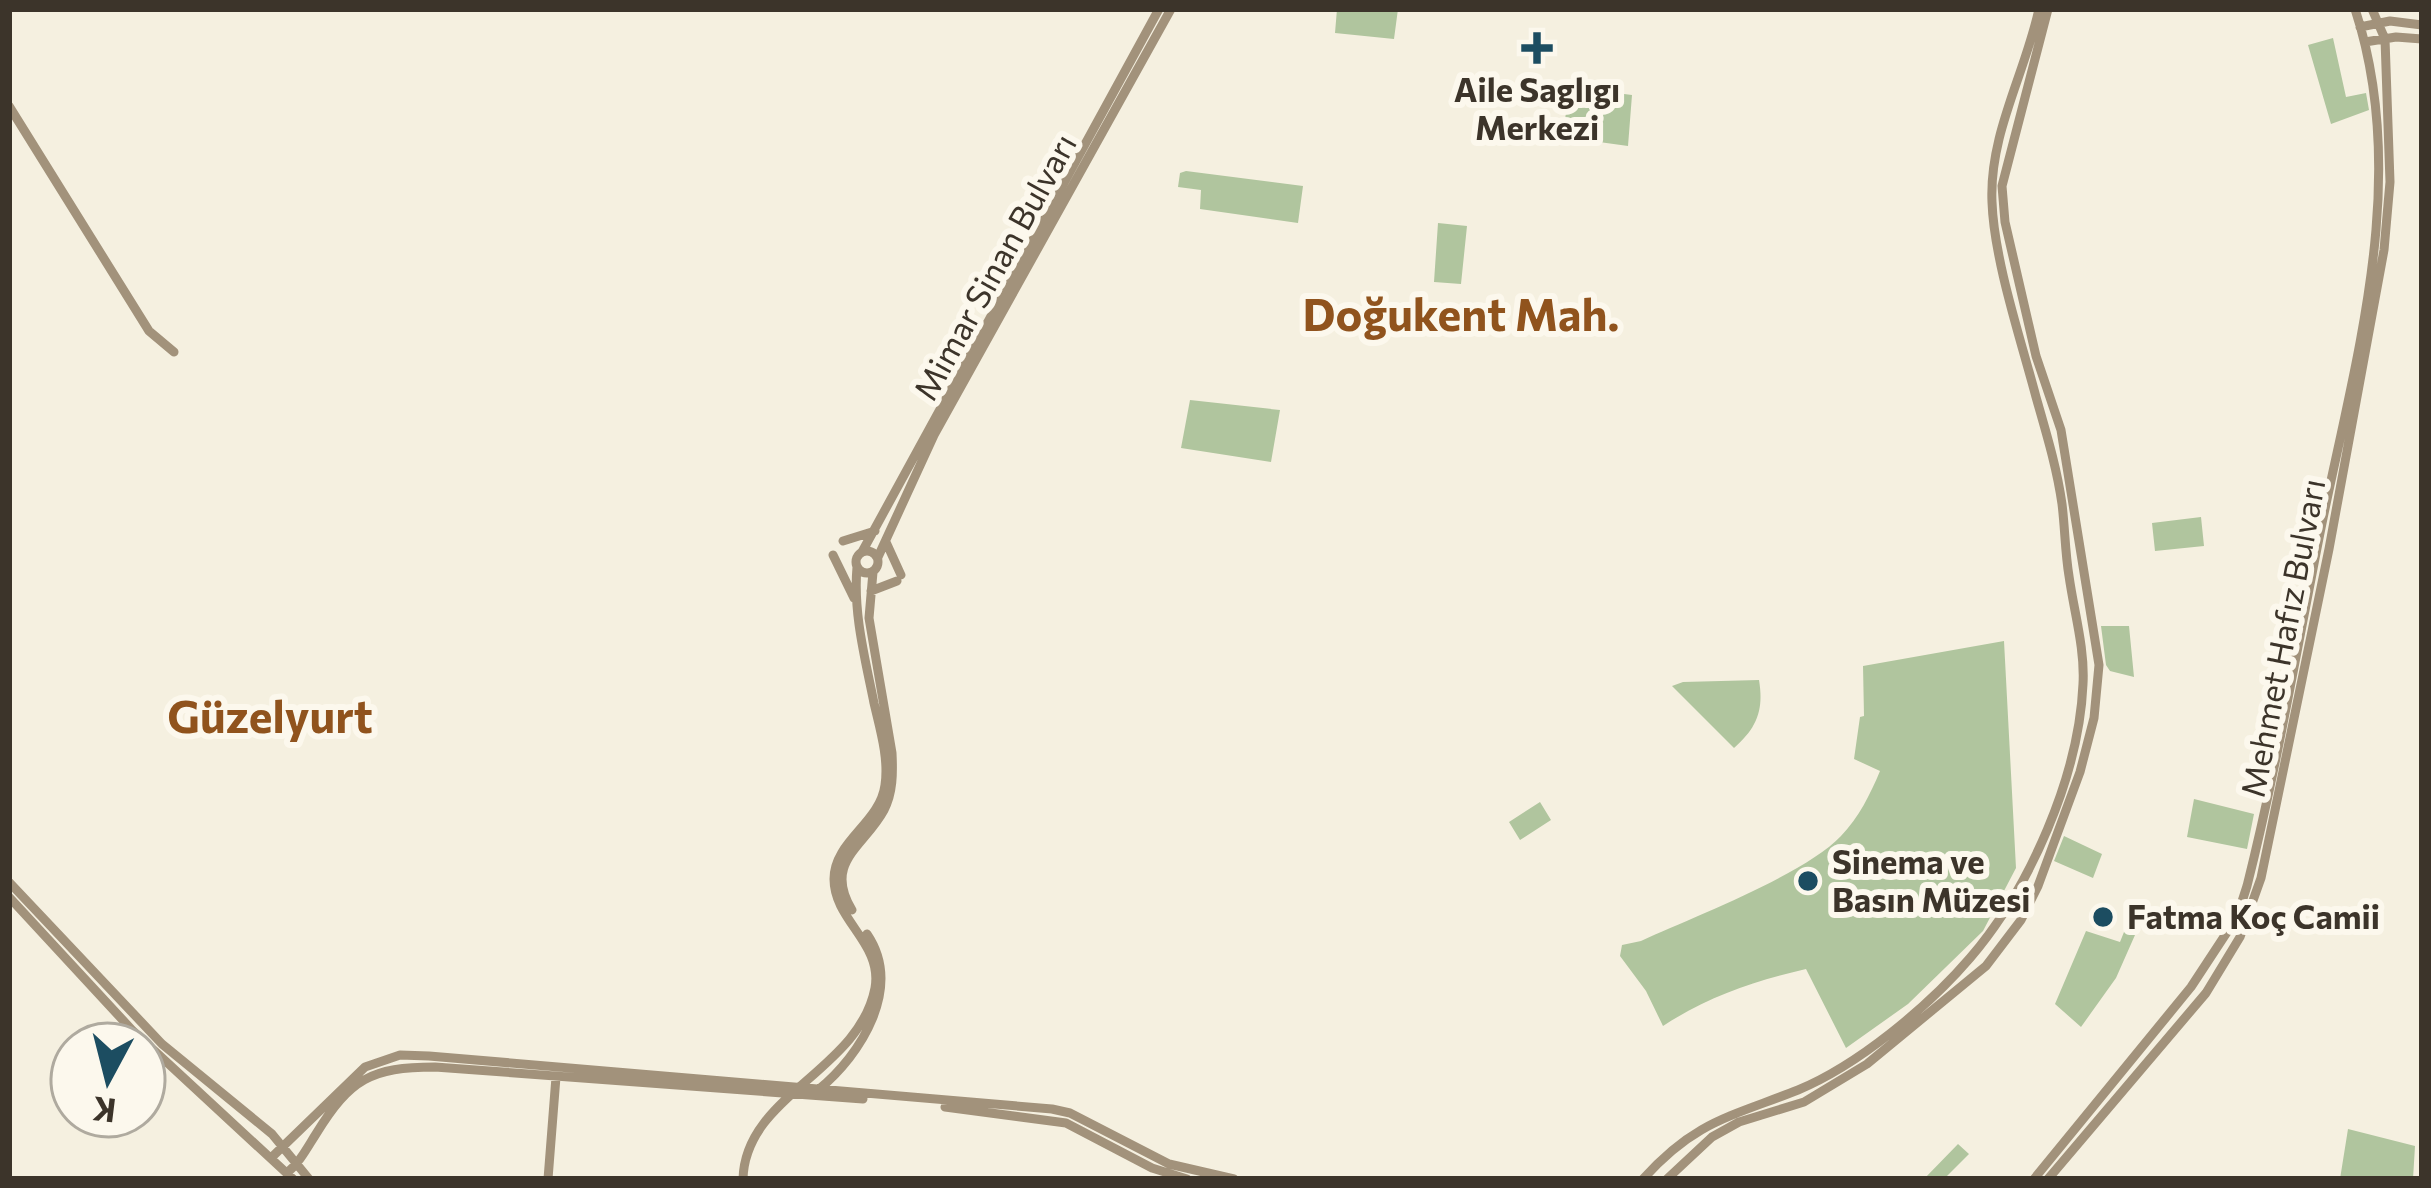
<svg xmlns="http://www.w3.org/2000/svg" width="2431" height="1188" viewBox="0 0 2431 1188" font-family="Commissioner,sans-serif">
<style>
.green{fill:#b0c59e}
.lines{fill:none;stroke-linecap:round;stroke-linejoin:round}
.secondary{stroke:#a2927b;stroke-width:9}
.poi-dot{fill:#1c4d61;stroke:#fcf8ed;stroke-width:4.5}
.labels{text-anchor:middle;stroke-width:12;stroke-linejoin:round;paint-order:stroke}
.poi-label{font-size:33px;font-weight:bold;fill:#3c342a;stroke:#fcf8ed;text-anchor:start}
.street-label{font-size:33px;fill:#3c342a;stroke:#fcf8ed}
.district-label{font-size:45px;font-weight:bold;fill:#90531d;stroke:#fcf8ed}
</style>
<rect width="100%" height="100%" fill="#f5f0e0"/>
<path class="green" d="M 1337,9 L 1398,9 L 1394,39 L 1335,33 Z
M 2333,38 L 2346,97 L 2366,93 L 2369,110 L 2331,124 L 2308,45 Z
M 1569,87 L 1632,95 L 1628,146 L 1563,137 Z
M 1186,171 L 1303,186 L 1298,223 L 1200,209 L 1201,190 L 1178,187 L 1180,173 Z
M 1438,223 L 1467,226 L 1461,284 L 1434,282 Z
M 1190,400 L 1280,410 L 1271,462 L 1181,448 Z
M 2201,517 L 2204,546 L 2155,551 L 2152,523 Z
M 2101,626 L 2129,626 L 2134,677 L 2110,671 L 2106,665 Z
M 2004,641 L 2016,868 L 1983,931 L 1908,1004 L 1846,1048 L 1806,969 C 1754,981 1709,996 1663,1026 L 1646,991 L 1620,956 L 1622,945 L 1641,941 C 1693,917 1804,875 1841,836 C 1859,817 1870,795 1880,771 L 1854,759 L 1860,717 L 1864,716 L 1863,666 Z
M 1759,680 C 1764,710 1757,728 1734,748 L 1672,686 L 1683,682 Z
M 2194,799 L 2254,814 L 2247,849 L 2187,837 Z
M 1540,802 L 1551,820 L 1520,840 L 1509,822 Z
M 2064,836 L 2102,854 L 2093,878 L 2054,861 Z
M 2086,931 L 2120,942 L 2124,932 L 2135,935 L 2116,978 L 2081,1027 L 2055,1004 Z
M 2348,1129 L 2415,1146 L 2413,1179 L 2340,1179 Z
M 1958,1144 L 1969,1154 L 1944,1179 L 1924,1179 Z"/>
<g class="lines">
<path class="secondary" d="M 2360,27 L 2390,21 L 2422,25
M 2365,42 L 2396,37 L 2422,39
M 9,106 L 149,331 L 174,352
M 843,541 L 875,531
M 886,542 L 901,575
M856 562a11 11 0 1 1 22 0a11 11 0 1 1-22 0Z
M 862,552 L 1159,9
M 833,555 L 854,598
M 878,557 L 934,435 L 1171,9
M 871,591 L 897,581
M 9,882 L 162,1044 L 272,1134 L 309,1179
M 9,897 L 132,1030 L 293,1179
M 852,910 C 823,862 864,847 884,810 C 893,793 893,773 892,753 L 869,618 L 873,572
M 818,1090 C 862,1054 903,987 867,934
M 945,1107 L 1066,1123 L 1152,1168 L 1187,1179
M 272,1157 L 365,1067 L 400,1055 L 429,1056 L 1052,1109 L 1070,1113 L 1169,1164 L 1234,1179
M 287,1173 C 300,1162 307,1148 316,1134 C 350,1079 371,1067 435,1067 L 863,1099
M 548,1179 L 556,1077
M 743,1179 C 745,1095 859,1071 875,988 C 883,943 834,921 834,879 C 834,841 880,823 885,785 C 889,758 880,729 874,703 C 865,658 853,613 857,567
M 1643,1179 C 1695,1121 1730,1117 1798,1090 C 1858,1065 1928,1007 1970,958 C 2030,888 2079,776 2083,684 C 2085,648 2074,612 2069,576 C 2065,552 2065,528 2062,504 C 2057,468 2046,432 2036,397 C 2021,340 1994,260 1992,202 C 1989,134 2025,74 2039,9
M 1667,1179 L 1712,1137 L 1739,1122 L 1804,1102 L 1867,1064 L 1986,966 L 2021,920 L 2038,886 L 2080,772 L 2094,718 L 2099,665 L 2061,430 L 2036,356 L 2005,222 L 2002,186 L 2048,9
M 2034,1179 L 2191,987 L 2237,917 L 2247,886 C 2276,771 2296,654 2319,538 C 2353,366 2412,182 2355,9
M 2048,1179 L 2206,993 L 2240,937 L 2261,878 L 2329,549 L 2384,250 L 2390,182 L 2385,39 L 2372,9"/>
</g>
<g class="poi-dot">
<path d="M1531 30h12v12h12v12h-12v12h-12v-12h-12v-12h12z"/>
<circle cx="1808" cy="881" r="12"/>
<circle cx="2103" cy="917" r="12"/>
</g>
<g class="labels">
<g class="poi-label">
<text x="1537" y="102" text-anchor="middle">Aile Saglıgı<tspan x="1537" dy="38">Merkezi</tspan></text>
<text x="1832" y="874">Sinema ve<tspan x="1832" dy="38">Basın Müzesi</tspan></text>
<text x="2127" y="929">Fatma Koç Camii</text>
</g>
<g class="street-label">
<text transform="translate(995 267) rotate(-61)" y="12">Mimar Sinan Bulvarı</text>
<text transform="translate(2283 638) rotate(-79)" y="12">Mehmet Hafız Bulvarı</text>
</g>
<g class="district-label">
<text x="1461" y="331">Doğukent Mah.</text>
<text x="270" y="733">Güzelyurt</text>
</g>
</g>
<rect width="2431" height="1188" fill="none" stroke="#3c342a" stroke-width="24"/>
<g transform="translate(108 1080) rotate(187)"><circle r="57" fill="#fcf8ed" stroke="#afaa9f" stroke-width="3"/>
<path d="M0-9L21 45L0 30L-21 45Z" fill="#1c4d61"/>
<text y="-18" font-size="33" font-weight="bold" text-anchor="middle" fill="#3c342a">K</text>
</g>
</svg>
